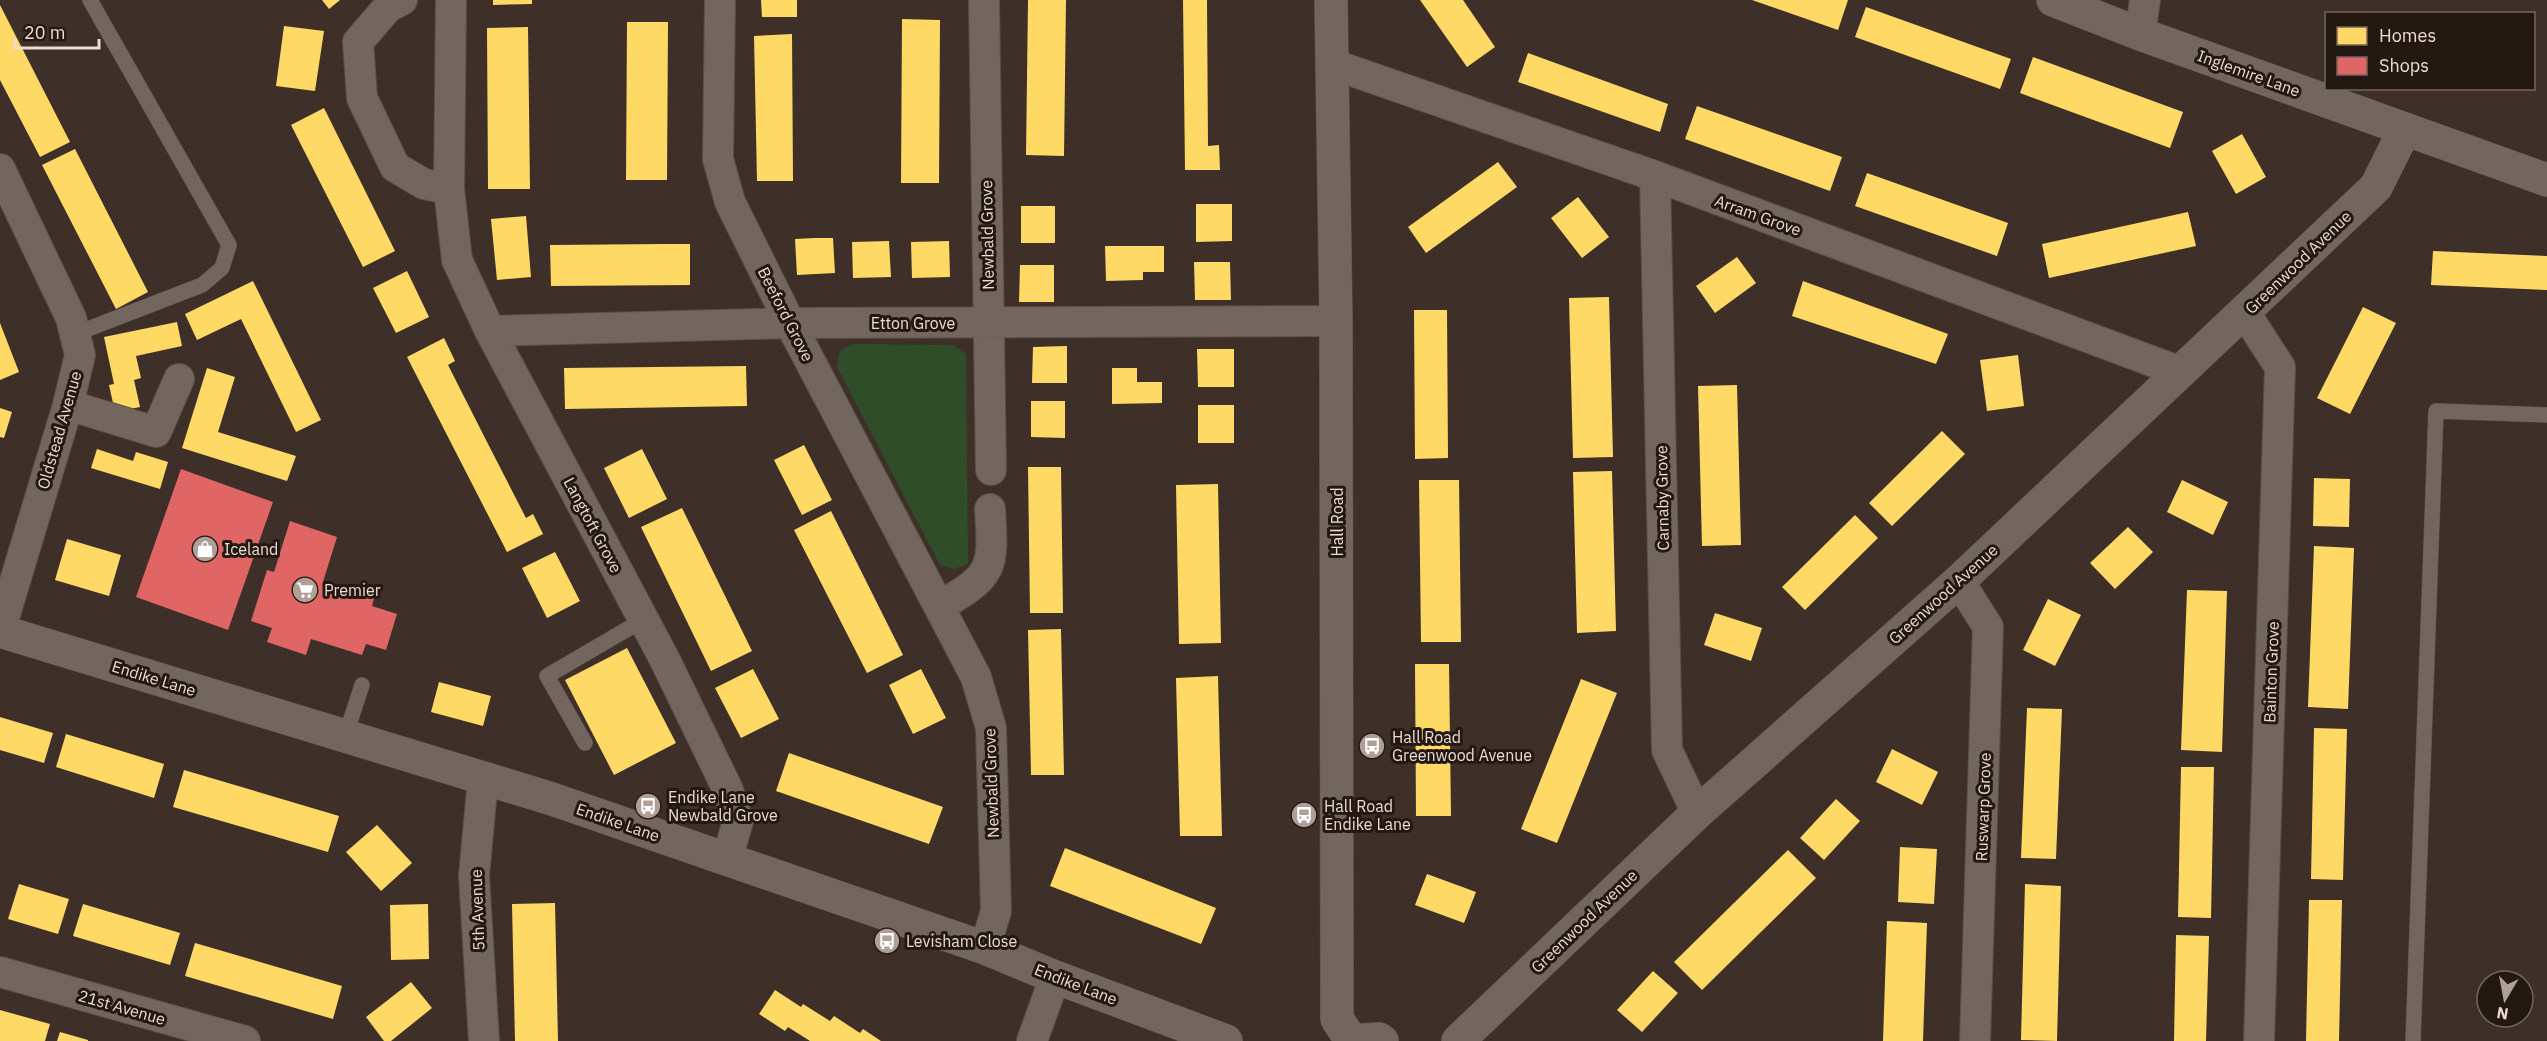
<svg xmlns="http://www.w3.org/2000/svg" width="2547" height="1041" viewBox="0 0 2547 1041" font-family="'IBM Plex Sans',sans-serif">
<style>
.green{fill:#2f4d29}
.homes{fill:#ffd966}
.shops{fill:#e06666}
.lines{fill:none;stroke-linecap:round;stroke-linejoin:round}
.service-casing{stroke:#5c4f48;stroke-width:16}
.minor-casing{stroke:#5c4f48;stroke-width:32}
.tertiary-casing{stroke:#5c4f48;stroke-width:34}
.service{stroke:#72665f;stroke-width:15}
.minor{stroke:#72665f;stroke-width:30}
.tertiary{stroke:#72665f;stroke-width:33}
.labels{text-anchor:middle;stroke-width:6;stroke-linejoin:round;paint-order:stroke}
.street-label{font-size:16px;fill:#eddbd3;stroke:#241812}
.poi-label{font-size:16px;fill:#eddbd3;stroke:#241812;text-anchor:start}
</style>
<rect width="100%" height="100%" fill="#3e3028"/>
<path class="green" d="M 852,344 L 953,345 L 966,354 L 968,564 L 954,569 L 940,565 L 837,367 L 840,351 Z"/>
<path class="homes" d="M 322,0 L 340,0 L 329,9 Z
M 493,0 L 532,0 L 532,4 L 493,5 Z
M 761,0 L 797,0 L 797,17 L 762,17 Z
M 1028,0 L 1066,0 L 1064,156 L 1026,155 Z
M 1183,0 L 1207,0 L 1208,146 L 1219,145 L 1220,170 L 1185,170 Z
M 1420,0 L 1463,0 L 1495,47 L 1467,67 Z
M 1752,0 L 1848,0 L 1838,30 Z
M 0,5 L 70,142 L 40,157 L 0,80 Z
M 1866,7 L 2011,59 L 2000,89 L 1855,37 Z
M 902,19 L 940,20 L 939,183 L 901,183 Z
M 627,22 L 668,22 L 667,180 L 626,180 Z
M 284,26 L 324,31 L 315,91 L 276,86 Z
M 528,27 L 530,189 L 488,189 L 487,28 Z
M 792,34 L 793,181 L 757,181 L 754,36 Z
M 1528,53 L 1668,104 L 1660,132 L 1518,82 Z
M 2033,57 L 2183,112 L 2170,148 L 2020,93 Z
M 1697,106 L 1842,157 L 1830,191 L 1685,139 Z
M 324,108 L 395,251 L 363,267 L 291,125 Z
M 2242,134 L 2266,177 L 2236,194 L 2212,151 Z
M 75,149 L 148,292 L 116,309 L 42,165 Z
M 1498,162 L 1517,187 L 1426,253 L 1408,227 Z
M 1867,173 L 2008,223 L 1997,256 L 1855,206 Z
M 1578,197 L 1609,237 L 1582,258 L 1551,218 Z
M 1196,204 L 1232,204 L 1232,241 L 1196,242 Z
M 1021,206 L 1055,206 L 1055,243 L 1021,243 Z
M 2188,212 L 2196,246 L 2049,278 L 2042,244 Z
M 526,216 L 531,277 L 497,280 L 491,219 Z
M 814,238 L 833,238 L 835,273 L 797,275 L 795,239 Z
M 889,241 L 891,277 L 853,278 L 852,242 Z
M 949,241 L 950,277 L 912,278 L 911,242 Z
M 663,244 L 690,244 L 690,285 L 551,286 L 550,245 Z
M 1105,246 L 1164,246 L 1164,272 L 1143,272 L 1143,280 L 1106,281 Z
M 2433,251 L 2547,256 L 2547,290 L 2431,285 Z
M 1737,257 L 1756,283 L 1715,313 L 1696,286 Z
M 1194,262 L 1230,262 L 1231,300 L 1195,300 Z
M 1020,265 L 1054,265 L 1054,302 L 1019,302 Z
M 407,271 L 429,317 L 396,333 L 373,288 Z
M 253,281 L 321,420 L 296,432 L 241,319 L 197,340 L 185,314 Z
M 1803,281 L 1948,334 L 1936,364 L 1792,316 Z
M 1609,297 L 1613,457 L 1573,458 L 1569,298 Z
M 2363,307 L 2396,323 L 2350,414 L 2317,398 Z
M 1414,310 L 1447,310 L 1448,458 L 1415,459 Z
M 177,322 L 182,346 L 136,356 L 141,378 L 134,380 L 140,407 L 115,412 L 109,385 L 114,384 L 104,337 Z
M 0,323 L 19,372 L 0,380 Z
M 444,338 L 455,361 L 448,365 L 486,440 L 526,518 L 533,514 L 543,534 L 507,552 L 407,357 Z
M 1067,346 L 1067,383 L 1032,383 L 1033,347 Z
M 1197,349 L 1234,349 L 1234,387 L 1198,387 Z
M 2018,355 L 2024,406 L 1987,411 L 1980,360 Z
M 746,366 L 747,406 L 565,409 L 564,368 Z
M 207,368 L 235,377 L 218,432 L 296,456 L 287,481 L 182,448 Z
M 1112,368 L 1137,368 L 1137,382 L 1162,382 L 1162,403 L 1112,404 Z
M 1737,385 L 1741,545 L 1702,546 L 1698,386 Z
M 1031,401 L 1065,401 L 1065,438 L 1031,437 Z
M 1198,405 L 1234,405 L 1234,443 L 1198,443 Z
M 0,408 L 12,412 L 4,438 L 0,437 Z
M 1942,431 L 1965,454 L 1892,526 L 1869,503 Z
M 804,445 L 832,500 L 802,515 L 774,460 Z
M 97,449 L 133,461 L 136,452 L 168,462 L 160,489 L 91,468 Z
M 642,449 L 667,499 L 629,518 L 604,468 Z
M 1028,467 L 1061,467 L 1063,613 L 1030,613 Z
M 1612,471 L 1616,631 L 1577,633 L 1573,472 Z
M 2314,478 L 2350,479 L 2349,527 L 2313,526 Z
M 1419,480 L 1459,480 L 1461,642 L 1421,642 Z
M 2182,480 L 2228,502 L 2213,535 L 2167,512 Z
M 1218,484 L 1221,643 L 1179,644 L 1176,485 Z
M 682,508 L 752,651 L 711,671 L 641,527 Z
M 831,511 L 903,655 L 867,673 L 794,530 Z
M 1855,515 L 1878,538 L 1805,610 L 1782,587 Z
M 2128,527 L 2153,552 L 2115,589 L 2090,563 Z
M 67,539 L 121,555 L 109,596 L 55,580 Z
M 2314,546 L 2354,548 L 2348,709 L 2308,707 Z
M 555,552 L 580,601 L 547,618 L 522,568 Z
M 2187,590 L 2227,591 L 2222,752 L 2181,750 Z
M 2048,599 L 2081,615 L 2055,666 L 2023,650 Z
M 1715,613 L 1762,628 L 1751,661 L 1704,645 Z
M 1061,629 L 1064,775 L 1031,775 L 1028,630 Z
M 627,648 L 676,743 L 614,775 L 565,680 Z
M 1415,664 L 1449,664 L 1451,816 L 1416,816 Z
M 753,669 L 779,719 L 741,738 L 715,688 Z
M 921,669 L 946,718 L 913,734 L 889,685 Z
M 1218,676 L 1222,836 L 1180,836 L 1176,678 Z
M 1581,679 L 1617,693 L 1557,843 L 1521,829 Z
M 439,682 L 491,696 L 483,726 L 431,712 Z
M 2027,708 L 2062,709 L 2056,859 L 2021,858 Z
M 0,717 L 53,733 L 44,763 L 0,750 Z
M 2314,728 L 2347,729 L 2343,880 L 2311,879 Z
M 66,734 L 164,764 L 154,798 L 56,767 Z
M 1892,749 L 1938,772 L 1922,805 L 1876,782 Z
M 789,753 L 943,807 L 929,844 L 776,791 Z
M 2181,767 L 2214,767 L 2211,918 L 2178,917 Z
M 184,770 L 339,816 L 328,852 L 173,807 Z
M 1836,799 L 1860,821 L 1824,860 L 1800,838 Z
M 377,825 L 412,863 L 381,891 L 346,852 Z
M 1900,847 L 1937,849 L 1934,904 L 1898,902 Z
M 1065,848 L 1216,908 L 1201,944 L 1050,886 Z
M 1788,850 L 1816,878 L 1702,990 L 1674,962 Z
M 1427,874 L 1476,892 L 1464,923 L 1415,905 Z
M 19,884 L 69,899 L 58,934 L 8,919 Z
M 2025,884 L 2061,886 L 2057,1041 L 2021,1040 Z
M 2309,900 L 2342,900 L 2339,1041 L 2306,1041 Z
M 555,903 L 558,1041 L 515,1041 L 512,904 Z
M 83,904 L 180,933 L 170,965 L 73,936 Z
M 428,904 L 429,959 L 391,960 L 390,905 Z
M 1887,921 L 1927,923 L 1923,1041 L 1883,1041 Z
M 2176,935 L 2209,936 L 2206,1041 L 2174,1041 Z
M 195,943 L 342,986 L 333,1019 L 185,976 Z
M 1653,971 L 1678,993 L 1642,1032 L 1617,1010 Z
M 411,982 L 432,1008 L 391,1041 L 384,1041 L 366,1017 Z
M 775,990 L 801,1007 L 803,1004 L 830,1021 L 834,1016 L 860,1033 L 863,1029 L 881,1041 L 810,1041 L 788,1027 L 785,1031 L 759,1014 Z
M 0,1010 L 50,1024 L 45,1041 L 0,1041 Z
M 60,1032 L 88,1040 L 88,1041 L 57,1041 Z"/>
<path class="shops" d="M 181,469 L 273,502 L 228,630 L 136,597 Z
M 290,521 L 337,537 L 323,582 L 374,598 L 372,606 L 397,614 L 386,650 L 366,644 L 362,655 L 311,639 L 306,655 L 267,642 L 272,628 L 251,621 L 267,570 L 274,572 Z"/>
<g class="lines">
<g class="service-casing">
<path id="service" d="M 75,334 L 202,285 L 222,268 L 229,245 L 90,0
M 345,737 L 362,685
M 585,743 L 547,676 L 643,620
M 2413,1041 L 2436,411 L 2547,415"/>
</g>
<g class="minor-casing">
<path id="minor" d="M 402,0 L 388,7 L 358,42 L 362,98 L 395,167 L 424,184 L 449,189
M 451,0 L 449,189 L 457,260 L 490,331 L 665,660 L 728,790 L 738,821 L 727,859
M 720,0 L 718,159 L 730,202 L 790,323 L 976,677 L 991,728 L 996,911 L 985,948
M 984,0 L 991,470
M 2140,34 L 2145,0
M 1332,64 L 1655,176 L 2181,372
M 0,169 L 71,318 L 80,355 L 68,405 L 0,631
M 1655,176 L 1667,750 L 1697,813
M 2245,313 L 2280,367 L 2259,1041
M 490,331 L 790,323 L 1336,321
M 68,405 L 156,432 L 179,379
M 1959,581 L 1988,627 L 1975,1041
M 940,606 C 993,575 994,570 990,509
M 483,779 L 474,876 L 484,1041
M 0,972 L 245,1041
M 1032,1041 L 1055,977"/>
</g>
<g class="tertiary-casing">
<path id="tertiary" d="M 1331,0 L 1336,321 L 1337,1019 L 1351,1040
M 2053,0 L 2140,34 L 2547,180
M 0,631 L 549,798 L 985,948 L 1055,977 L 1226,1041
M 1349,1041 L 1379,1039 L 1382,1041
M 1458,1041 L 1697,813 L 1959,581 L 2376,187 L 2405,129"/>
</g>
<use href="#service" class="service"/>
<use href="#minor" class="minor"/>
<use href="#tertiary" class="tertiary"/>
</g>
<defs>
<g id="shop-disc" transform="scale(1.35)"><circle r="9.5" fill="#b09f97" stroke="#241812"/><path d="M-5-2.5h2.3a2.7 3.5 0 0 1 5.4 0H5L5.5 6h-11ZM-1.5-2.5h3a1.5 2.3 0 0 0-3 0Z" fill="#fff"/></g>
<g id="supermarket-disc" transform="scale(1.35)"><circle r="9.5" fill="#b09f97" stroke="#241812"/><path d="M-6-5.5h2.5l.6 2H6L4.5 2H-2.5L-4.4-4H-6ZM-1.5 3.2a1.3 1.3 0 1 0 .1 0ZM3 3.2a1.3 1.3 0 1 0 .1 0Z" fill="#fff"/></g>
<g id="bus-disc" transform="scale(1.35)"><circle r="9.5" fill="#b09f97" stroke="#241812"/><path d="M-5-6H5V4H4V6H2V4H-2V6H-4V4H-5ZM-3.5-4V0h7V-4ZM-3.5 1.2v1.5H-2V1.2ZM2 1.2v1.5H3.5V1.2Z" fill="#fff"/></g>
</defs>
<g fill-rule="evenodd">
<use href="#shop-disc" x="205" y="549"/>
<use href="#supermarket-disc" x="305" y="590"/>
<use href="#bus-disc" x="1372" y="746"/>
<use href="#bus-disc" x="648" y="806"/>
<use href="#bus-disc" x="1304" y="815"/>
<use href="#bus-disc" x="887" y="941"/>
</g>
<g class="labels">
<g class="street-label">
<text transform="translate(2249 73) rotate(20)" y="6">Inglemire Lane</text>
<text transform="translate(1758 215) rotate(20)" y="6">Arram Grove</text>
<text transform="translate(987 235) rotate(-91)" y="6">Newbald Grove</text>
<text transform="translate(2298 262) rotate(-44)" y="6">Greenwood Avenue</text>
<text transform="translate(786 314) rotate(63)" y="6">Beeford Grove</text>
<text x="913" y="329">Etton Grove</text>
<text transform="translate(59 430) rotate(-74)" y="6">Oldstead Avenue</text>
<text transform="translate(1662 498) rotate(-91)" y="6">Carnaby Grove</text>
<text transform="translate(1337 522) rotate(-90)" y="6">Hall Road</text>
<text transform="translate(593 525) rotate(62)" y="6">Langtoft Grove</text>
<text transform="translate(1943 594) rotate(-42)" y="6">Greenwood Avenue</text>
<text transform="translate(2271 672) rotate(-88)" y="6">Bainton Grove</text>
<text transform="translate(154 678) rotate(17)" y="6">Endike Lane</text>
<text transform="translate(991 783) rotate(-92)" y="6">Newbald Grove</text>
<text transform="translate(1983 807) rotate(-88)" y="6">Ruswarp Grove</text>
<text transform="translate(618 822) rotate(19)" y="6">Endike Lane</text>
<text transform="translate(477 910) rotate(-92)" y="6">5th Avenue</text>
<text transform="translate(1584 921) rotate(-44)" y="6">Greenwood Avenue</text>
<text transform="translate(1076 984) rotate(21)" y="6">Endike Lane</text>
<text transform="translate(122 1007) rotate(16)" y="6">21st Avenue</text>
</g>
<g class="poi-label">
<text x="224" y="555">Iceland</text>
<text x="324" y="596">Premier</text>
<text x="1392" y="743">Hall Road<tspan x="1392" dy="18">Greenwood Avenue</tspan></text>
<text x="668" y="803">Endike Lane<tspan x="668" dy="18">Newbald Grove</tspan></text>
<text x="1324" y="812">Hall Road<tspan x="1324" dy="18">Endike Lane</tspan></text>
<text x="906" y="947">Levisham Close</text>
</g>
</g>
<rect x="2325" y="12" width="210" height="78" fill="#241812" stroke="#74665f" stroke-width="1.5"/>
<rect x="2337" y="27" width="30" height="18" fill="#ffd966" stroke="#74665f" stroke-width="1.5"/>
<text x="2379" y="42" font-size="18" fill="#eddbd3">Homes</text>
<rect x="2337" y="57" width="30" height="18" fill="#e06666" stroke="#74665f" stroke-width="1.5"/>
<text x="2379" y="72" font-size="18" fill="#eddbd3">Shops</text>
<g transform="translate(2505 999) rotate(190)"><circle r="28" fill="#241812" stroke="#74665f" stroke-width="1.5"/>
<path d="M0-4.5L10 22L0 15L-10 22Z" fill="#b09f97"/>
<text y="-9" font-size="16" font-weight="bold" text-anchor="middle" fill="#eddbd3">N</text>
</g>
<path d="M15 39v9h84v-9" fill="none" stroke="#eddbd3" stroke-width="3"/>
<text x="24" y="39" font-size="18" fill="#eddbd3" stroke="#241812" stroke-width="4.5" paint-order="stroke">20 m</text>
</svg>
